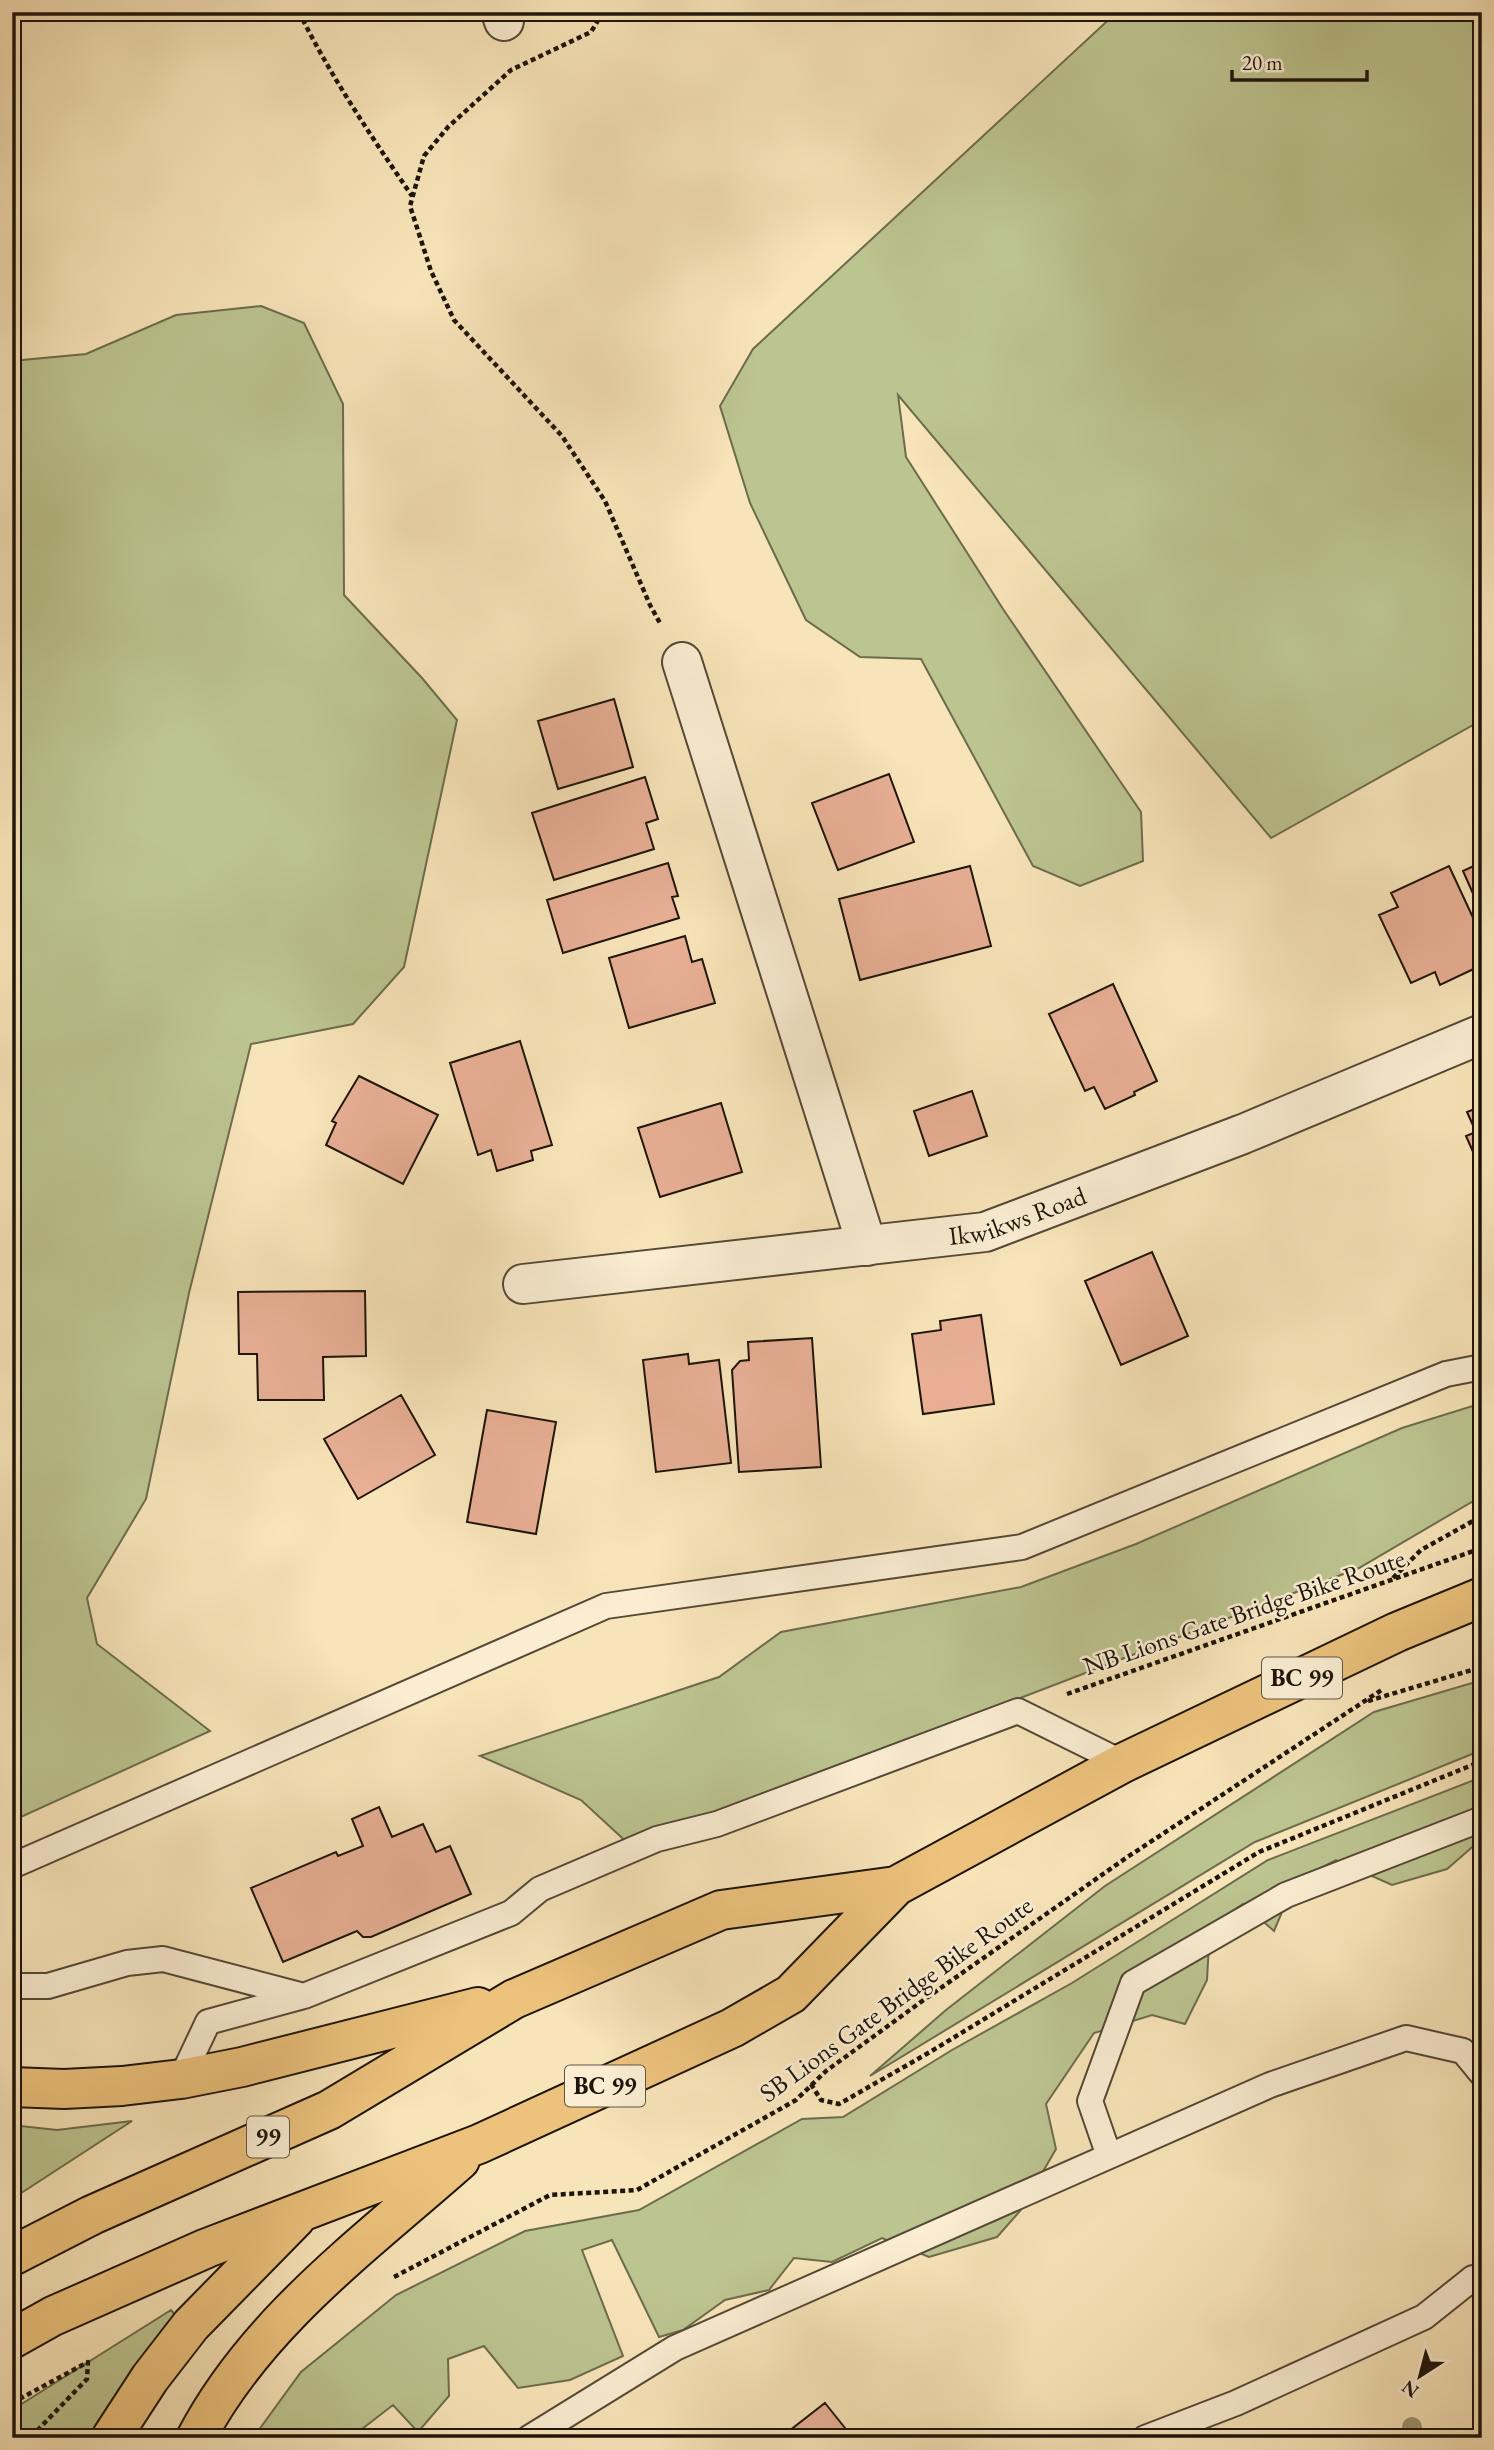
<svg xmlns="http://www.w3.org/2000/svg" width="1494" height="2450" viewBox="0 0 1494 2450" font-family="'EB Garamond',serif">
<style>
.green{fill:#bcc490;stroke:#6c6c4d;stroke-width:2}
.building{fill:#e8af95;stroke:#1d140a;stroke-width:2}
.lines{fill:none;stroke-linecap:round;stroke-linejoin:round}
.lane-casing{stroke:#544836;stroke-width:28}
.street-casing{stroke:#544836;stroke-width:42}
.highway-casing{stroke:#1d140a;stroke-width:42}
.path{stroke:#1d140a;stroke-width:4.5;stroke-dasharray:5 3.5;stroke-linecap:butt}
.lane{stroke:#faedd2;stroke-width:24}
.street{stroke:#faedd2;stroke-width:38}
.highway{stroke:#ecc27c;stroke-width:38}
.tree{fill:#9e9473}
.labels{text-anchor:middle;stroke-width:5;stroke-linejoin:round;paint-order:stroke}
.shield{fill:#faedd2;stroke:#5f5546;stroke-width:2}
.shield-label{font-size:24px;font-weight:bold;fill:#1d140a}
.street-label{font-size:26px;fill:#1d140a;stroke:#faedd2}
</style>
<rect width="100%" height="100%" fill="#f8e4b9"/>
<filter id="stains"><feTurbulence type="fractalNoise" baseFrequency=".00286" numOctaves="4"/><feColorMatrix values="0 0 0 0 .2 0 0 0 0 .09 0 0 0 0 .02 0 0 0 .5 -.17"/></filter>
<radialGradient id="worn" r=".72"><stop offset=".6" stop-color="#630" stop-opacity="0"/><stop offset="1" stop-color="#630" stop-opacity=".3"/></radialGradient>
<path class="green" d="M 1117,12 L 1482,12 L 1482,720 L 1271,838 L 898,395 L 906,457 L 1003,609 L 1141,812 L 1143,861 L 1080,886 L 1033,866 L 921,659 L 860,657 L 806,620 L 750,503 L 720,406 L 753,349 Z
M 261,306 L 304,323 L 343,404 L 344,595 L 422,678 L 457,720 L 404,967 L 353,1024 L 251,1044 L 189,1293 L 146,1499 L 87,1598 L 97,1644 L 210,1731 L 12,1821 L 12,361 L 86,354 L 176,315 Z
M 1482,1403 L 1482,1496 L 1359,1568 L 632,1847 L 581,1800 L 480,1756 L 719,1677 L 781,1632 L 1021,1587 L 1136,1544 L 1402,1428 Z
M 1482,1680 L 1482,1750 L 1255,1842 L 870,2076 L 946,2010 L 1105,1886 L 1374,1712 Z
M 1482,1777 L 1482,1843 L 1478,1842 L 1447,1869 L 1392,1885 L 1336,1860 L 1295,1881 L 1274,1931 L 1243,1904 L 1210,1926 L 1207,1980 L 1185,2024 L 1152,2015 L 1094,2033 L 1046,2104 L 1056,2149 L 1020,2211 L 997,2237 L 929,2257 L 882,2238 L 832,2262 L 794,2258 L 769,2290 L 725,2300 L 683,2330 L 659,2337 L 612,2240 L 582,2250 L 623,2356 L 570,2380 L 518,2388 L 484,2346 L 448,2359 L 449,2396 L 418,2432 L 393,2405 L 362,2429 L 360,2438 L 253,2438 L 301,2372 L 396,2295 L 525,2231 L 639,2210 L 802,2119 L 843,2117 L 952,2050 L 1072,1983 L 1268,1860 Z
M 132,2121 L 12,2199 L 12,2125 L 57,2130 Z
M 171,2310 L 176,2316 C 143,2355 114,2394 88,2438 L 12,2438 L 12,2410 Z"/>
<path class="building" d="M 614,699 L 633,767 L 558,789 L 538,721 Z
M 889,774 L 914,842 L 838,870 L 812,803 Z
M 645,777 L 658,819 L 646,823 L 654,849 L 554,880 L 532,813 Z
M 1482,862 L 1482,914 L 1463,871 Z
M 668,863 L 678,896 L 672,897 L 679,918 L 563,953 L 547,900 Z
M 970,866 L 991,946 L 860,980 L 839,899 Z
M 1449,866 L 1482,937 L 1482,965 L 1440,985 L 1435,972 L 1411,983 L 1379,915 L 1398,907 L 1391,893 Z
M 685,936 L 692,962 L 702,959 L 715,1003 L 629,1028 L 609,958 Z
M 1113,984 L 1157,1081 L 1134,1092 L 1135,1095 L 1105,1109 L 1094,1087 L 1085,1091 L 1049,1014 Z
M 520,1041 L 552,1145 L 531,1151 L 533,1160 L 497,1171 L 491,1150 L 478,1155 L 450,1063 Z
M 359,1076 L 438,1115 L 403,1184 L 326,1145 L 336,1123 L 332,1121 Z
M 972,1091 L 987,1136 L 929,1156 L 914,1111 Z
M 721,1103 L 742,1172 L 660,1197 L 638,1128 Z
M 1482,1106 L 1482,1172 L 1466,1136 L 1476,1132 L 1467,1112 Z
M 1152,1252 L 1188,1336 L 1121,1365 L 1085,1281 Z
M 365,1291 L 366,1356 L 323,1357 L 324,1400 L 258,1400 L 257,1354 L 239,1354 L 238,1292 Z
M 981,1315 L 994,1404 L 923,1414 L 912,1334 L 941,1330 L 940,1321 Z
M 812,1338 L 821,1467 L 739,1472 L 732,1370 L 740,1361 L 749,1360 L 748,1342 Z
M 688,1354 L 689,1364 L 719,1360 L 731,1463 L 656,1472 L 643,1360 Z
M 401,1395 L 435,1455 L 358,1499 L 324,1439 Z
M 487,1410 L 556,1422 L 536,1534 L 467,1522 Z
M 379,1807 L 392,1837 L 423,1824 L 436,1852 L 450,1846 L 471,1894 L 371,1937 L 363,1937 L 357,1931 L 283,1962 L 251,1888 L 336,1852 L 338,1856 L 363,1846 L 352,1819 Z
M 825,2403 L 853,2438 L 780,2438 Z"/>
<g class="lines">
<g class="lane-casing">
<path id="lane" d="M 12,1866 L 606,1606 L 1022,1547 L 1446,1374 L 1482,1367
M 12,1986 L 48,1986 L 127,1963 L 163,1959 L 304,1996
M 181,2079 L 208,2022 L 304,1996 L 511,1913 L 540,1889 L 657,1839 L 717,1824 L 1018,1711 L 1123,1763
M 1109,2156 L 1090,2101 L 1133,1983 L 1286,1895 L 1482,1819
M 529,2438 L 675,2348 L 1270,2085 L 1406,2038 L 1463,2051 L 1482,2074
M 1145,2438 L 1236,2403 L 1424,2317 L 1473,2278 L 1482,2284"/>
</g>
<g class="street-casing">
<g id="street">
<path d="M 501,12 L 504,21"/>
<path d="M 682,662 L 867,1246"/>
<path id="s1" d="M 523,1284 L 985,1232 L 1243,1134 L 1482,1034"/>
</g>
</g>
<g class="highway-casing">
<path id="highway" d="M 12,2087 L 64,2089 L 122,2086 L 181,2079 L 242,2067 L 478,2007
M 12,2256 L 92,2215 L 329,2110 L 514,1999 L 721,1910 L 896,1886
M 12,2339 L 53,2316 L 207,2248 L 479,2144 L 732,2028 L 791,1994 L 896,1886 L 1123,1763 L 1397,1632 L 1482,1597
M 111,2438 L 150,2378 L 191,2325 L 296,2218
M 196,2438 C 256,2323 364,2245 460,2160"/>
</g>
<path class="path" d="M 299,12 C 331,77 371,136 412,196
M 603,12 L 591,32 L 511,70 L 448,127 L 424,156 L 410,206 L 431,271 L 454,320 L 562,436 L 605,501 L 650,605 L 661,625
M 1393,1578 L 1421,1550 L 1482,1516
M 1067,1694 L 1482,1548
M 1368,1701 L 1482,1667
M 811,2084 L 821,2100 L 839,2104 L 930,2052 L 1259,1852 L 1482,1761
M 394,2277 L 550,2195 L 637,2190 L 796,2100 L 826,2071 L 925,1999 L 1126,1858 L 1383,1689
M 12,2403 L 88,2362 L 87,2379 L 30,2438"/>
<use href="#lane" class="lane"/>
<use href="#street" class="street"/>
<use href="#highway" class="highway"/>
</g>
<circle class="tree" cx="1412" cy="2427" r="10"/>
<g class="labels">
<g class="shield">
<rect x="1262" y="1657.5" width="80" height="41" rx="5"/>
<rect x="565" y="2065.5" width="80" height="41" rx="5"/>
<rect x="247" y="2116.5" width="42" height="41" rx="5"/>
</g>
<g class="shield-label">
<text x="1302" y="1686">BC 99</text>
<text x="605" y="2094">BC 99</text>
<text x="268" y="2145">99</text>
</g>
<g class="street-label">
<text dy="9" stroke="none"><textPath href="#s1" startOffset="500">Ikwikws Road</textPath></text>
<text transform="translate(1244 1612) rotate(-19)" y="9">NB Lions Gate Bridge Bike Route</text>
<text transform="translate(896 1999) rotate(-36)" y="9">SB Lions Gate Bridge Bike Route</text>
</g>
</g>
<rect width="1494" height="2450" fill="none" stroke="#f8e4b9" stroke-width="42"/>
<rect x="14" y="14" width="1466" height="2422" fill="none" stroke="#1d140a" stroke-width="3.5"/>
<rect x="21" y="21" width="1452" height="2408" fill="none" stroke="#1d140a" stroke-width="2"/>
<g transform="translate(1420 2376) rotate(216)" stroke="#faedd2" stroke-width="5" paint-order="stroke">
<path d="M0-5L12 26L0 18L-12 26Z" fill="#1d140a"/>
<text y="-10" font-size="19" font-weight="bold" text-anchor="middle" fill="#1d140a">N</text>
</g>
<path d="M1232 70v10h135v-10" fill="none" stroke="#1d140a" stroke-width="3.5"/>
<text x="1242" y="70" font-size="21" fill="#1d140a" stroke="#faedd2" stroke-width="5" paint-order="stroke">20 m</text>
<rect width="100%" height="100%" filter="url(#stains)"/>
<rect width="100%" height="100%" fill="url(#worn)"/>
</svg>
